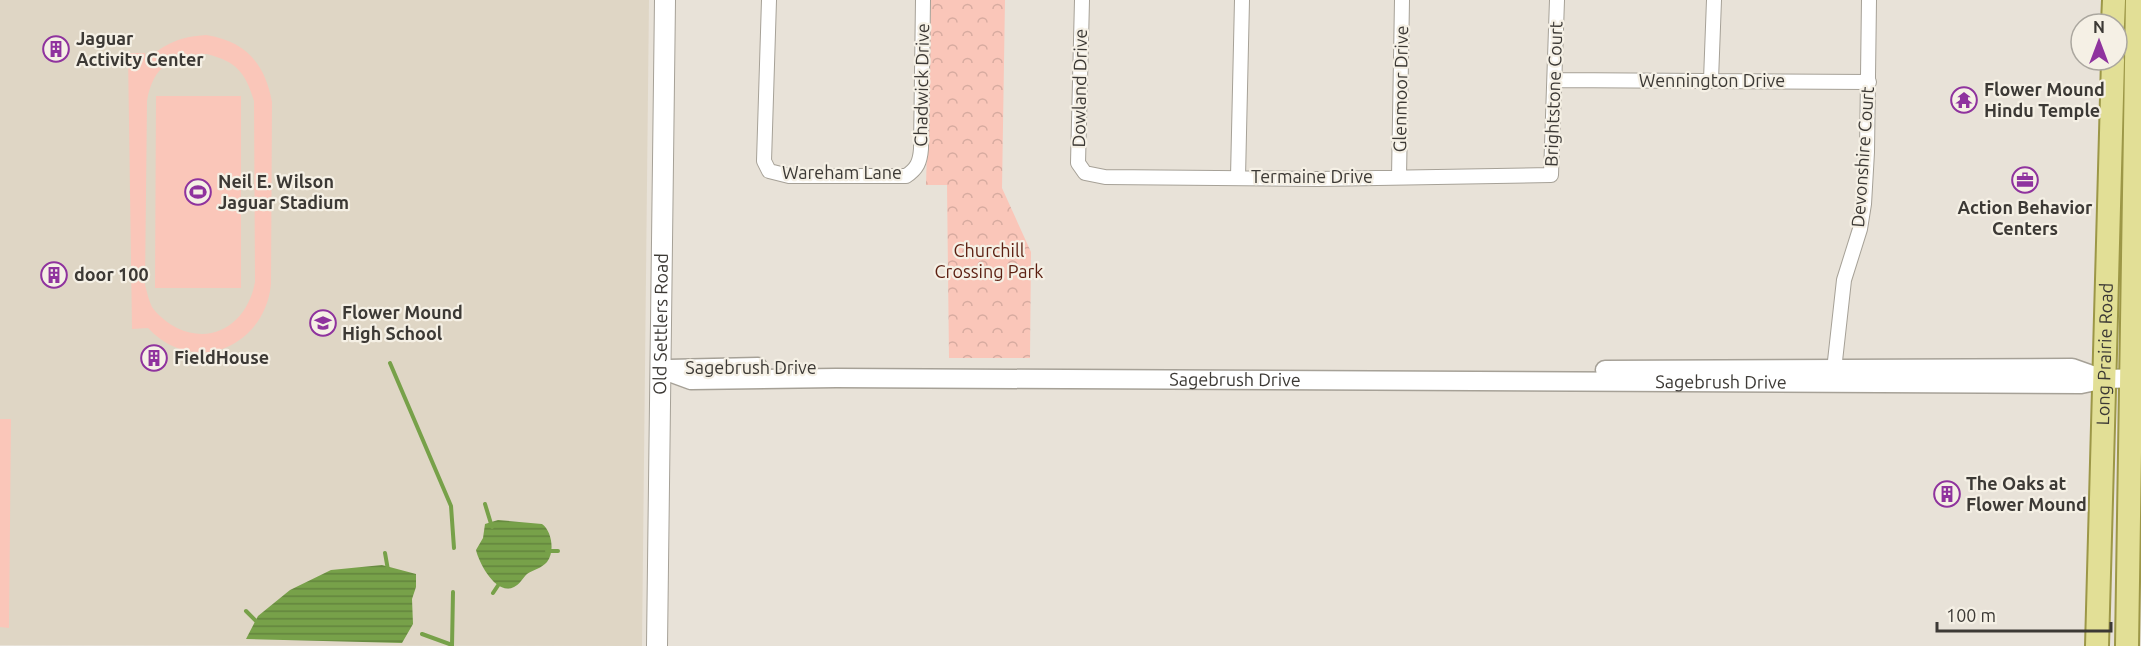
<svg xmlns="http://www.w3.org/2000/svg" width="2141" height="646" viewBox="0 0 2141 646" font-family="Ubuntu,sans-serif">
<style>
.built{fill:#dfd6c5}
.park{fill:url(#park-crowns)}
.pitch{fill:#fac6b9;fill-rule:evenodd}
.water{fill:url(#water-rules)}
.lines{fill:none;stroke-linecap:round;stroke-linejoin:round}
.stream{stroke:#77a149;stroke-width:4}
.minor-casing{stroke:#a6a197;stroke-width:16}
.tertiary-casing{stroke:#a6a197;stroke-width:21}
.secondary-casing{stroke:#a6a197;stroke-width:22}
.primary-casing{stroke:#9c9747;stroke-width:26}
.minor{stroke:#fff;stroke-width:14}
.tertiary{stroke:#fff;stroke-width:18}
.secondary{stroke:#fff;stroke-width:20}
.primary{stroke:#e2df96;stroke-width:22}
.labels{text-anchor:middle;stroke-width:4.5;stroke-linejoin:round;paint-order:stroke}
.poi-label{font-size:18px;font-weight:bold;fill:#3c3935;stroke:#f5f0e5;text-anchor:start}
.street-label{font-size:18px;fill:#3c3935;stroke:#f5f0e5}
.park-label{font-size:18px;fill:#5c1f11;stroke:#f5f0e5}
</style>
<defs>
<pattern id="park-crowns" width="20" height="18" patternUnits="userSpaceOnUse" patternTransform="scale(1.5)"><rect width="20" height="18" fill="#fac6b9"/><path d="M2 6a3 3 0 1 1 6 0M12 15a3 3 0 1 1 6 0" fill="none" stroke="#d7aba0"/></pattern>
<pattern id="water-rules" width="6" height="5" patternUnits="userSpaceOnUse" patternTransform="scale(1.5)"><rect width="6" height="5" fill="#77a149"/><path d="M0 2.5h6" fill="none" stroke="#63843e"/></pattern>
</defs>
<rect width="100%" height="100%" fill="#e8e2d8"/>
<path class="built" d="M 0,0 L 649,0 L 642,646 L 0,645 Z"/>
<path class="park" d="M 931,0 L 1005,0 L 1002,188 L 1031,252 L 1030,358 L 949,358 L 947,185 L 926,185 Z"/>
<path class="pitch" d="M 206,35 C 245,41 265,63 272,102 L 271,284 C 265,347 194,377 148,328 L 132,329 L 128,53 L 145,53 L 146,60 C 166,43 179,37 206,35 ZM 207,54 C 237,62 245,72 254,101 L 255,282 C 248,321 215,346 177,328 C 169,324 157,315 152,307 C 149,301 147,292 145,285 L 147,101 C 153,65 173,55 207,54 Z
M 156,96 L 241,96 L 241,288 L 155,288 Z
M 0,419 L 11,419 L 9,628 L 0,627 Z"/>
<path class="water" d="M 498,520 L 542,524 C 552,531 555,552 547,562 C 542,568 533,570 527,574 C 522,579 520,584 514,587 C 496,596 479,563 476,550 L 483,538 L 485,524 Z
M 382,565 L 416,574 L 416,587 L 412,599 L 413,624 L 402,643 L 246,639 L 258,616 L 290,590 L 331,570 Z"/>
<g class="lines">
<path class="stream" d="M 390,363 L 451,506 L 454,548
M 485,504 L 492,527
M 547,551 L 558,551
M 385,553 L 388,570
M 493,593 L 499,584
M 246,611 L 258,623
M 422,634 L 452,645
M 452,646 L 453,592"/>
<g class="minor-casing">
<path id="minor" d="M 769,0 L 764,161 L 769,171 L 789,176 L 906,176 C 917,169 920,162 921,149 L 923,0
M 1082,0 L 1078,163 L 1085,173 L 1105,177 L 1318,179 L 1551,175 L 1557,0
M 1556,80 L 1869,82
M 1711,80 L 1714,0
M 1238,177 L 1242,0
M 1399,177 L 1402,0
M 1833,379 L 1844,280 L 1860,229 L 1864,204 L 1867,152 L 1869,0"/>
</g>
<g class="tertiary-casing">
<g id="tertiary">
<path id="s1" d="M 661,369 L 691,380 L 836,378 L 2081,384 L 2105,379 L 2141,378"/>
<path d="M 669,369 L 758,367"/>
<path d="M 1605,370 L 2072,368 L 2103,379"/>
</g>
</g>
<g class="secondary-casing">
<g id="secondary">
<path id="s2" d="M 657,646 L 665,0"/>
</g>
</g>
<g class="primary-casing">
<g id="primary">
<path d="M 2113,24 L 2114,0"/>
<path id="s3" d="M 2097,646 L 2113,60"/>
<path d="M 2127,646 L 2137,0"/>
</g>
</g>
<use href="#minor" class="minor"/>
<use href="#tertiary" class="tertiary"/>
<use href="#secondary" class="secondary"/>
<use href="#primary" class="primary"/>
</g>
<defs>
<g id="building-ring" transform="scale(1.35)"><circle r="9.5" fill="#f5f0e5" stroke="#8f339e" stroke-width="1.5"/><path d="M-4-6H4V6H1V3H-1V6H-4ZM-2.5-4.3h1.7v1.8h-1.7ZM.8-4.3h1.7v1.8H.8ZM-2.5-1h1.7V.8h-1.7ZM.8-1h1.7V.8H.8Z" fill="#8f339e"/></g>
<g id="temple-ring" transform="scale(1.35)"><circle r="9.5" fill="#f5f0e5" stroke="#8f339e" stroke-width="1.5"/><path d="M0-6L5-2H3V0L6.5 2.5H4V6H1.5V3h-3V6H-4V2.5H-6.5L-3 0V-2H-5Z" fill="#8f339e"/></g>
<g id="office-ring" transform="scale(1.35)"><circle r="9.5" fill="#f5f0e5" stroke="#8f339e" stroke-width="1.5"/><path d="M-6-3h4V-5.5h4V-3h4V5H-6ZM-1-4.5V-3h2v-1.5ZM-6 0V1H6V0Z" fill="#8f339e"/></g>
<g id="stadium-ring" transform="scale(1.35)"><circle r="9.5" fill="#f5f0e5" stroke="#8f339e" stroke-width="1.5"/><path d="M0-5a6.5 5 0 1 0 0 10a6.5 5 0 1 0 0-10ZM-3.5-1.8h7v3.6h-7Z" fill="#8f339e"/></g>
<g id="school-ring" transform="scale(1.35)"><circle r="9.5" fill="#f5f0e5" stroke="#8f339e" stroke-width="1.5"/><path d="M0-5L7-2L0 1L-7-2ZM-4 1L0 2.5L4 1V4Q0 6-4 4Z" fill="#8f339e"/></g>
</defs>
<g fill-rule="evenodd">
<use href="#building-ring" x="56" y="49"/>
<use href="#temple-ring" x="1964" y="100"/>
<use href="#office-ring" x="2025" y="180"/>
<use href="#stadium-ring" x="198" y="192"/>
<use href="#building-ring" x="54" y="275"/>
<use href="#school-ring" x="323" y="323"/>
<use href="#building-ring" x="154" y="358"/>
<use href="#building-ring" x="1947" y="494"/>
</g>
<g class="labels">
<g class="poi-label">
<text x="76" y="45">Jaguar<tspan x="76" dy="21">Activity Center</tspan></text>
<text x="1984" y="96">Flower Mound<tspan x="1984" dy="21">Hindu Temple</tspan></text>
<text x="218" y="188">Neil E. Wilson<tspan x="218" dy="21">Jaguar Stadium</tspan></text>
<text x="2025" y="214" text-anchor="middle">Action Behavior<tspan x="2025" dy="21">Centers</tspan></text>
<text x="74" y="281">door 100</text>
<text x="342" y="319">Flower Mound<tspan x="342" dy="21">High School</tspan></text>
<text x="174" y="364">FieldHouse</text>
<text x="1966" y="490">The Oaks at<tspan x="1966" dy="21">Flower Mound</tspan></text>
</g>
<g class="street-label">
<text x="1712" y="87">Wennington Drive</text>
<text transform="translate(922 85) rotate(-89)" y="6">Chadwick Drive</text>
<text transform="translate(1080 88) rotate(-89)" y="6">Dowland Drive</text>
<text transform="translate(1401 89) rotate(-89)" y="6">Glenmoor Drive</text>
<text transform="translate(1554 94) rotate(-88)" y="6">Brightstone Court</text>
<text transform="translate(1863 157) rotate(-86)" y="6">Devonshire Court</text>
<text x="842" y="179">Wareham Lane</text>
<text x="1312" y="183">Termaine Drive</text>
<text dy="6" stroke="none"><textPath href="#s2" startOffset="322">Old Settlers Road</textPath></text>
<text dy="6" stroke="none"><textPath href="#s3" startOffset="292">Long Prairie Road</textPath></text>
<text x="751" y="374">Sagebrush Drive</text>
<text dy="6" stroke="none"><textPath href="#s1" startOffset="576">Sagebrush Drive</textPath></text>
<text dy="6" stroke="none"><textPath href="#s1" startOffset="1062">Sagebrush Drive</textPath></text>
</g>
<g class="park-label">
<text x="989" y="257">Churchill<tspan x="989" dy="21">Crossing Park</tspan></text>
</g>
</g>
<g transform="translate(2099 42)"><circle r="28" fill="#f5f0e5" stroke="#aba79f" stroke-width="1.5"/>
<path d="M0-4.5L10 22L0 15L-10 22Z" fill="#8f339e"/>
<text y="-9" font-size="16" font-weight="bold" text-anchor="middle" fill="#3c3935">N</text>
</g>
<path d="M1937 622v9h174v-9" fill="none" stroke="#3c3935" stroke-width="3"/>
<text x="1946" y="622" font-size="18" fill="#3c3935" stroke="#f5f0e5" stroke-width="4.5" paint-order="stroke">100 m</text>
</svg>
